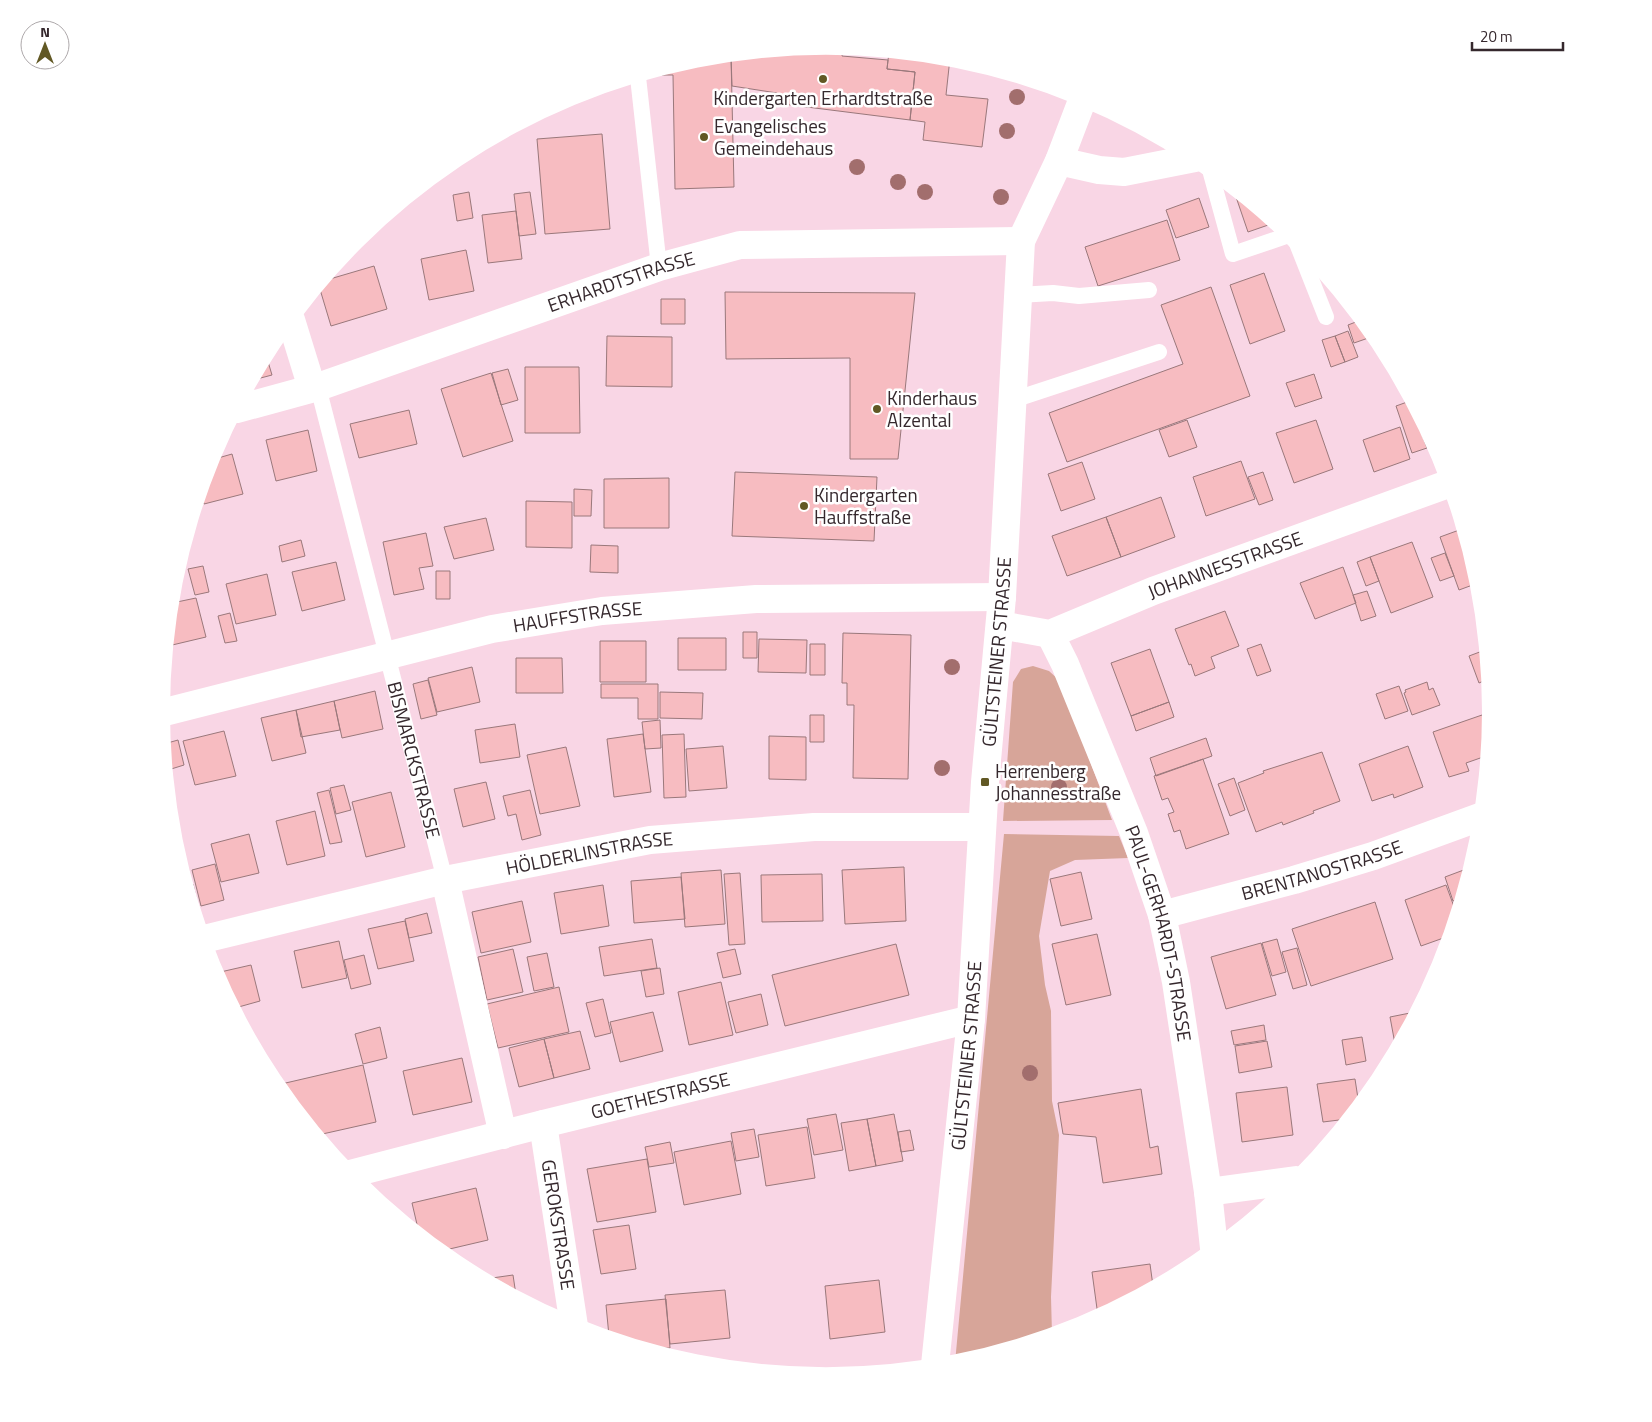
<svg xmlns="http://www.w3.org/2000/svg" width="1652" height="1422" viewBox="0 0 1652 1422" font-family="'Titillium Web',sans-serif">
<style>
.green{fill:#d7a599}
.building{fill:#f7bcc1;stroke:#9a787b}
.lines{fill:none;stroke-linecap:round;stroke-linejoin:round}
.lane{stroke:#fff;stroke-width:16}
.street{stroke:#fff;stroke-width:28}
.tree{fill:#a26e6d}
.poi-dot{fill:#615824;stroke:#fff;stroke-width:2}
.labels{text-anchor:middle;stroke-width:5;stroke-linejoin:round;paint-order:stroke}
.poi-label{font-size:19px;fill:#35282d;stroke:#fff;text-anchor:start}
.street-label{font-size:19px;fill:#35282d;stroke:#fff}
</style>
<rect width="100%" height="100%" fill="#f9d6e5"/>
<path class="green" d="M 1033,666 L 1049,671 L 1060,681 L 1112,820 L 1003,821 L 1013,682 L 1021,669 Z
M 1004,834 L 1119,836 L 1128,858 L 1075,860 L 1050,871 L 1039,936 L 1045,985 L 1051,1011 L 1052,1101 L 1059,1135 L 1051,1297 L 1052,1334 L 955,1363 Z"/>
<path class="building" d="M 826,46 L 843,48 L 842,56 L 888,60 L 887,69 L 915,72 L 910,120 L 775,103 L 777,93 L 732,86 L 731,56 Z
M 889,52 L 950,58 L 946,95 L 988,99 L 982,147 L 923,140 L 925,122 L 910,120 L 915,72 L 887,69 Z
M 731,56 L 734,187 L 675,189 L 673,75 L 662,75 L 662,69 L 697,59 Z
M 602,134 L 610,229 L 545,234 L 537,139 Z
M 469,192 L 473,218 L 457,221 L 453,195 Z
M 530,192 L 536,234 L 519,236 L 514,194 Z
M 1238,193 L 1274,223 L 1248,232 L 1235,194 Z
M 1199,198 L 1209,227 L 1176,238 L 1166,210 Z
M 516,211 L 522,259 L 488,263 L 482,215 Z
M 1167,220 L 1180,260 L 1098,286 L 1085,247 Z
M 466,250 L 474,291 L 429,300 L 421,259 Z
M 374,266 L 387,309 L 331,326 L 319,286 L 323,281 Z
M 1264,273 L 1285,331 L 1250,344 L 1230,285 Z
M 1211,287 L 1250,396 L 1067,462 L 1049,413 L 1183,364 L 1161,305 Z
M 725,292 L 915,293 L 898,459 L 850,459 L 850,358 L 726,359 Z
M 661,299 L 685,299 L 685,324 L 661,324 Z
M 1361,320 L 1374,336 L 1354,343 L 1348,325 Z
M 1348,331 L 1358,357 L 1345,362 L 1335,336 Z
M 607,336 L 672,337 L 672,387 L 606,386 Z
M 1335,336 L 1345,362 L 1331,367 L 1322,340 Z
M 266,355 L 272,375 L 253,380 Z
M 525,367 L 579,367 L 580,433 L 525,433 Z
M 508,369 L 518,400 L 501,405 L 492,373 Z
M 491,373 L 513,441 L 463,457 L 441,389 Z
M 1314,374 L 1322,398 L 1295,407 L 1286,383 Z
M 1410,401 L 1427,448 L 1412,453 L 1396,406 Z
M 409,410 L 417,444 L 359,458 L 350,424 Z
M 1417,415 L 1418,415 L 1431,439 L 1426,441 Z
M 1187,420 L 1197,447 L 1169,457 L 1159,430 Z
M 1316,420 L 1333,469 L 1294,483 L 1276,433 Z
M 1400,427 L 1410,459 L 1374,472 L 1363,440 Z
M 308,430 L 317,471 L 276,481 L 266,440 Z
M 232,454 L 243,494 L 204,504 L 201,493 L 211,460 Z
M 1241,461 L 1255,499 L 1206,516 L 1193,477 Z
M 1082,462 L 1095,499 L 1061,511 L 1048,474 Z
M 735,472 L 877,477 L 874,541 L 732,536 Z
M 1263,472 L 1273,500 L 1259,505 L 1248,477 Z
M 669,478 L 669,528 L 604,528 L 604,479 Z
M 574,489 L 592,490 L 591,516 L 574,516 Z
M 1161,497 L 1175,537 L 1121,557 L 1106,517 Z
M 526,501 L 572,502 L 572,548 L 526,547 Z
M 1106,517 L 1121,557 L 1067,576 L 1052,536 Z
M 486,518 L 494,550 L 454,559 L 444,527 Z
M 1462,529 L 1478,583 L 1459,590 L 1440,537 Z
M 426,533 L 433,566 L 419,568 L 424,589 L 394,595 L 383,542 Z
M 301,540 L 305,556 L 282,562 L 279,546 Z
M 1412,542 L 1433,597 L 1391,613 L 1370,557 Z
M 591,545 L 618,546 L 618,573 L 590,572 Z
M 1445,553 L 1454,576 L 1440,581 L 1431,558 Z
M 1370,557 L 1379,581 L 1366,586 L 1357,562 Z
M 336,562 L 345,600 L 302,611 L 292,572 Z
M 203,566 L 209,592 L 195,595 L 188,569 Z
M 1343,567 L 1356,603 L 1315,619 L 1300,583 Z
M 436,571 L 450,571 L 450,599 L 436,599 Z
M 267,574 L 276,615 L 236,624 L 226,584 Z
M 1367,591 L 1376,616 L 1361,621 L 1353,595 Z
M 196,598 L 206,637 L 168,646 L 172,603 Z
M 1225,611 L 1239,646 L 1211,657 L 1215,668 L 1195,676 L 1191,664 L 1189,665 L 1175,629 Z
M 230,613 L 237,641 L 225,643 L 218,616 Z
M 743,632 L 757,632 L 757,658 L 743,658 Z
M 843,633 L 911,635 L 908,779 L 853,778 L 854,705 L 847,705 L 847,683 L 842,683 Z
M 678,638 L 726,638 L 726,670 L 678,670 Z
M 759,639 L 807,640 L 806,673 L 758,672 Z
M 600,641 L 646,641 L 646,682 L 600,682 Z
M 810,644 L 825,644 L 825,675 L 810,675 Z
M 1261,644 L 1271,671 L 1257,676 L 1247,649 Z
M 1150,649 L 1169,702 L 1131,716 L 1111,663 Z
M 1485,650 L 1488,679 L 1479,683 L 1469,656 Z
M 516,658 L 562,658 L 563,693 L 516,693 Z
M 472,667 L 480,702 L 437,712 L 428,678 Z
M 428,680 L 437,715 L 421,719 L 413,684 Z
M 1427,682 L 1429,690 L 1433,688 L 1440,705 L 1412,715 L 1404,693 L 1406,692 L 1405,690 Z
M 601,684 L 658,684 L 658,719 L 638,719 L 638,698 L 601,698 Z
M 1399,686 L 1408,711 L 1385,719 L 1376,694 Z
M 375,691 L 383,729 L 342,738 L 334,701 Z
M 660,692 L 703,693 L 702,719 L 660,718 Z
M 334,701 L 340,730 L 301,737 L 296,710 Z
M 1169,702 L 1174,717 L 1136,731 L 1131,716 Z
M 296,710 L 306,753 L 272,761 L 261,718 Z
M 810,715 L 824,715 L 824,742 L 810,742 Z
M 1482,715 L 1489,734 L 1486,756 L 1466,763 L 1469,771 L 1449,777 L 1433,732 Z
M 660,720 L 661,748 L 645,749 L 642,722 Z
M 515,724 L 520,757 L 480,763 L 475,730 Z
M 224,731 L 236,776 L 195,785 L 183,741 Z
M 643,734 L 651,792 L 614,797 L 607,739 Z
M 684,734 L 686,797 L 664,798 L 662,735 Z
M 769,736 L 806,737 L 806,780 L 769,779 Z
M 1206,738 L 1212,756 L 1156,776 L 1150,758 Z
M 178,740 L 184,765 L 168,770 L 164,744 Z
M 723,746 L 727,788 L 689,791 L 686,749 Z
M 1408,746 L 1423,787 L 1394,798 L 1393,794 L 1372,801 L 1359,764 Z
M 566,747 L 580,806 L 540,814 L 527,755 Z
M 1322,752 L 1340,801 L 1313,811 L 1314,813 L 1283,825 L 1282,822 L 1256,832 L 1238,783 L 1264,773 L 1263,771 Z
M 1203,759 L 1229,834 L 1186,849 L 1180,830 L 1174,832 L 1168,814 L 1174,812 L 1168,798 L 1162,800 L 1154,776 Z
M 1234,778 L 1245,810 L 1230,816 L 1218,784 Z
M 486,782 L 495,819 L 463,827 L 454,789 Z
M 344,785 L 351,810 L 336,814 L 330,788 Z
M 329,790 L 342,842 L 330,844 L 317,793 Z
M 530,790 L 541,835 L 522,840 L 516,814 L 508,816 L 503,796 Z
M 391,792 L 405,847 L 366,857 L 352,802 Z
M 315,811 L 325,856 L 287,865 L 276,821 Z
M 249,834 L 259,873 L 221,882 L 211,844 Z
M 215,864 L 224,900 L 201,906 L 192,870 Z
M 904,867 L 906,921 L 845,924 L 842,870 Z
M 1469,868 L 1460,899 L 1453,901 L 1445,877 Z
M 721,870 L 725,924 L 685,927 L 681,873 Z
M 1081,872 L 1092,919 L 1061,926 L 1050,879 Z
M 740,873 L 745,944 L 729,945 L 724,874 Z
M 822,874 L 823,921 L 762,922 L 761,875 Z
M 681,877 L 685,919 L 634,923 L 631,881 Z
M 193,884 L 198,906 L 194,908 L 188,885 Z
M 603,885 L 609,926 L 561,934 L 554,893 Z
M 1446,885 L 1456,912 L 1449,936 L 1421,946 L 1405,900 Z
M 522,901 L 531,942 L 481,953 L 472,912 Z
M 1375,902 L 1393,959 L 1311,986 L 1292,929 Z
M 427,913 L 432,933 L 409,938 L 405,919 Z
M 405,921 L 414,961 L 378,969 L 368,929 Z
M 1097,934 L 1111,995 L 1066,1005 L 1052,944 Z
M 652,939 L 657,968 L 604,976 L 599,947 Z
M 1277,939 L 1286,972 L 1272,976 L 1262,943 Z
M 339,941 L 347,978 L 302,988 L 294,951 Z
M 1261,943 L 1276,995 L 1226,1009 L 1211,957 Z
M 896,944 L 909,995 L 785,1026 L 772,975 Z
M 1297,948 L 1307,985 L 1293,989 L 1282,952 Z
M 513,949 L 523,992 L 487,1000 L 478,957 Z
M 735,949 L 741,974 L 723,978 L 717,953 Z
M 547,953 L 554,987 L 534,991 L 527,957 Z
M 364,955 L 371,984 L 351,989 L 344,960 Z
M 251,965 L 260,1001 L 235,1008 L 216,973 Z
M 660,968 L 664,994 L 646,997 L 641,971 Z
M 721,982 L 733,1035 L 689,1045 L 678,992 Z
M 559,987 L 569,1032 L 498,1048 L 487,1004 Z
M 761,994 L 768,1025 L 736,1033 L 728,1002 Z
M 603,999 L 611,1033 L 595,1037 L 586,1003 Z
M 653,1012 L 663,1051 L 620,1062 L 610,1022 Z
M 1415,1012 L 1399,1043 L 1395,1044 L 1390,1017 Z
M 1264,1025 L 1266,1040 L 1234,1045 L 1231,1031 Z
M 380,1027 L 387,1058 L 363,1064 L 355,1034 Z
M 580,1031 L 590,1069 L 554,1078 L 544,1039 Z
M 1362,1037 L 1366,1061 L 1346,1065 L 1342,1040 Z
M 544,1039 L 554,1078 L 519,1087 L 509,1048 Z
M 1267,1041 L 1272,1067 L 1239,1073 L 1235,1046 Z
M 462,1058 L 472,1102 L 413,1115 L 403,1071 Z
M 363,1065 L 376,1122 L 318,1135 L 277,1085 Z
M 1355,1079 L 1359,1105 L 1347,1119 L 1323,1122 L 1317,1084 Z
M 1287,1087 L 1293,1135 L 1242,1142 L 1236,1093 Z
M 1141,1089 L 1150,1148 L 1158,1146 L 1162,1174 L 1103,1183 L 1096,1137 L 1063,1134 L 1058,1103 Z
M 836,1114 L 843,1150 L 814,1155 L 807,1119 Z
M 894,1114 L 903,1161 L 876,1166 L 867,1119 Z
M 867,1119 L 876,1166 L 849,1171 L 841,1123 Z
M 807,1127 L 815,1178 L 766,1186 L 758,1135 Z
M 754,1129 L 759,1157 L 736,1161 L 731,1133 Z
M 910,1130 L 914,1150 L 901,1152 L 898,1132 Z
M 731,1141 L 741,1194 L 684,1205 L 674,1152 Z
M 670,1142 L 674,1163 L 649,1167 L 645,1147 Z
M 647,1159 L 656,1212 L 597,1222 L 587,1169 Z
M 476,1188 L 488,1240 L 441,1251 L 419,1233 L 412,1203 Z
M 629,1225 L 636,1269 L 601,1274 L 593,1230 Z
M 1150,1264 L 1153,1286 L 1098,1316 L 1092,1272 Z
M 513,1275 L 516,1295 L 485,1279 Z
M 879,1280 L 885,1332 L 830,1339 L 825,1286 Z
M 725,1290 L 730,1338 L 670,1344 L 665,1295 Z
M 666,1299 L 670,1348 L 652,1349 L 609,1336 L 606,1305 Z"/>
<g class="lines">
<g class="lane">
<path d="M 638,77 L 659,267"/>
<path d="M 1210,170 L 1233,254 L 1289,235"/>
<path d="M 1296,241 L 1326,317"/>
<path d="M 1018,295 L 1053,293 L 1079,296 L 1149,290"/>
<path id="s1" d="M 318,387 L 445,880"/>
<path d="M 1013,400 L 1159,352"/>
</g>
<g class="street">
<path d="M 1059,161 L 1099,170 L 1124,172 L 1195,158"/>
<path d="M 291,320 L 312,388"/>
<path id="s2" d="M 237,409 L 318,387 L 659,267 L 740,245 L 1021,241"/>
<path id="s3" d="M 1000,625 L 1050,634 L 1153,591 L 1448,484"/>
<path id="s4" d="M 1050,634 L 1065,664 L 1134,833 L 1162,915 L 1176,982 L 1208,1192 L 1214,1248"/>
<path id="s5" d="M 161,713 L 492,629 L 602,611 L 756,599 L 1002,597"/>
<path d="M 445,880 L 503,1135"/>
<path id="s6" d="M 1162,915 L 1294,880 L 1373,856 L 1480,817"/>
<path id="s7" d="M 204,939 L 445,880 L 650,840 L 814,827 L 981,827"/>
<path id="s8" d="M 543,1124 L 574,1326"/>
<path id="s9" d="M 350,1174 L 543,1124 L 971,1019"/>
<path d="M 1208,1192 L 1296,1180"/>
<path id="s10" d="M 935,1365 L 971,1019 L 985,782 L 1002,597 L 1021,241 L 1059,161 L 1083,98"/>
</g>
</g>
<g class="tree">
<circle cx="1017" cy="97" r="8"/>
<circle cx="1007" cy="131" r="8"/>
<circle cx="857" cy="167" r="8"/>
<circle cx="898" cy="182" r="8"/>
<circle cx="925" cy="192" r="8"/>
<circle cx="1001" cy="197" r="8"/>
<circle cx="952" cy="667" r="8"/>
<circle cx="942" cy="768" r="8"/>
<circle cx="1059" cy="787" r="8"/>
<circle cx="1030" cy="1073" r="8"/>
</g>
<g class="poi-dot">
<circle cx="823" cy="79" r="5"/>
<circle cx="704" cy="137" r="5"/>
<circle cx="877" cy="409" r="5"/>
<circle cx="804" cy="506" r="5"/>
<rect x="980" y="777" width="10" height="10" rx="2.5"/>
</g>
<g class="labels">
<g class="poi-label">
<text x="823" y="105" text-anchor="middle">Kindergarten Erhardtstraße</text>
<text x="714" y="133">Evangelisches<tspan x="714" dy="22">Gemeindehaus</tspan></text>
<text x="887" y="405">Kinderhaus<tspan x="887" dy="22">Alzental</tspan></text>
<text x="814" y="502">Kindergarten<tspan x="814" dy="22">Hauffstraße</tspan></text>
<text x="995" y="778">Herrenberg<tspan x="995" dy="22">Johannesstraße</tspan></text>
</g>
<g class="street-label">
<text dy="7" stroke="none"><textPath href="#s2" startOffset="405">ERHARDTSTRASSE</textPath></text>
<text dy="7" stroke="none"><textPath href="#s3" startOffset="239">JOHANNESSTRASSE</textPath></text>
<text dy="7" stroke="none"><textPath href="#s5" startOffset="428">HAUFFSTRASSE</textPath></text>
<text dy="7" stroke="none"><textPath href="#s10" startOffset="716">GÜLTSTEINER STRASSE</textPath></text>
<text dy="7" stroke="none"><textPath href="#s1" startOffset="385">BISMARCKSTRASSE</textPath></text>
<text dy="7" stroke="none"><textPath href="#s7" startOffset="395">HÖLDERLINSTRASSE</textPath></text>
<text dy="7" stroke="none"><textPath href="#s6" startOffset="166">BRENTANOSTRASSE</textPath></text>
<text dy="7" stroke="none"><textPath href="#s4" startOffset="320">PAUL-GERHARDT-STRASSE</textPath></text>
<text dy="7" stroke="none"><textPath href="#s10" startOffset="311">GÜLTSTEINER STRASSE</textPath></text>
<text dy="7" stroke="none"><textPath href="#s9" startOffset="320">GOETHESTRASSE</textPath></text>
<text dy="7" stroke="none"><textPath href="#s8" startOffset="102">GEROKSTRASSE</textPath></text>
</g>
</g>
<path d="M0 0H1652V1422H0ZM170 711a656 656 0 1 1 1312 0a656 656 0 1 1-1312 0Z" fill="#fff" fill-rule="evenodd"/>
<g transform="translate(45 45)"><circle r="24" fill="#ffffff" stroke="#aea9ab"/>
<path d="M0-4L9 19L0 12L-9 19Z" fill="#615824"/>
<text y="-8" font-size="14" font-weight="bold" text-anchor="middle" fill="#35282d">N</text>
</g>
<path d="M1472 42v8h91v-8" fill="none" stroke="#35282d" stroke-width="2.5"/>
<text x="1480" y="42" font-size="15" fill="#35282d" stroke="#ffffff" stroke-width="4" paint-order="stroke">20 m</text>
</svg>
